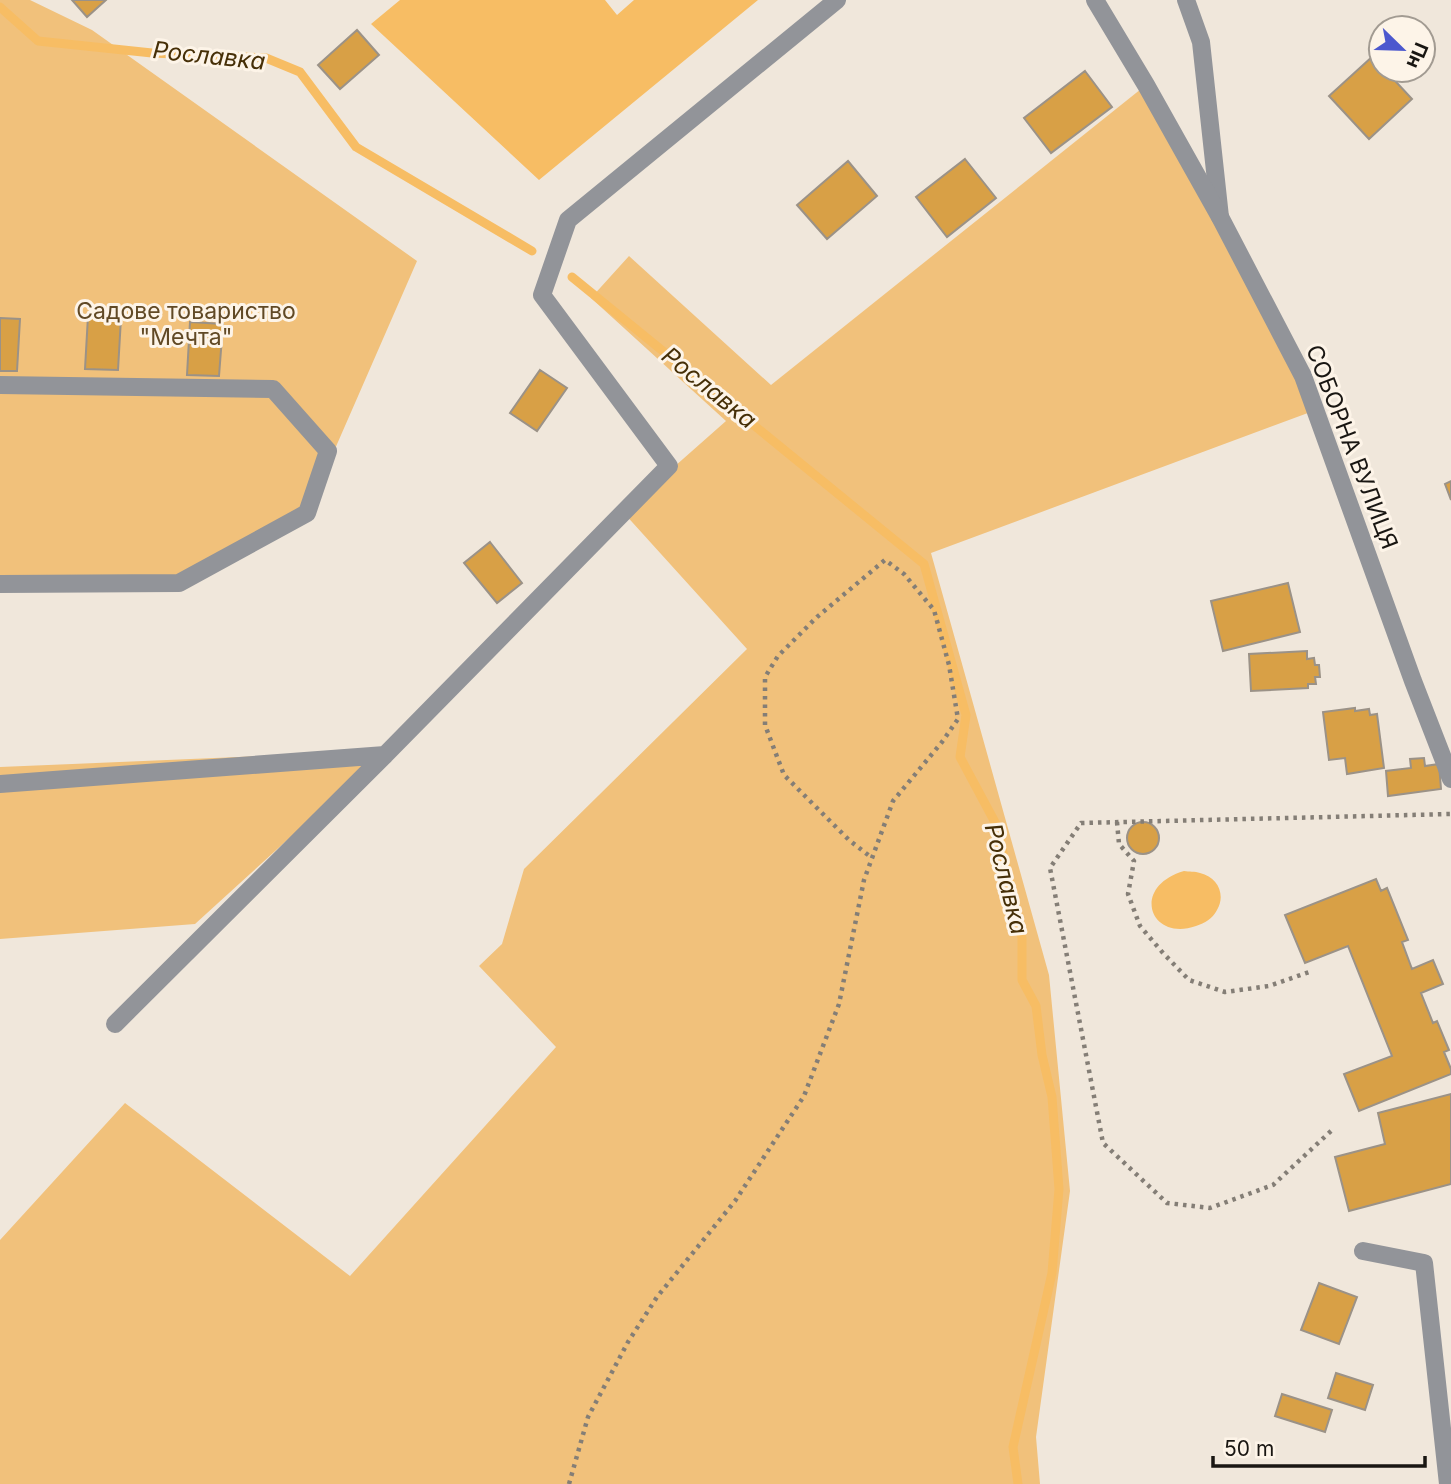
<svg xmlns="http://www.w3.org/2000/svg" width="1451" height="1484" viewBox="0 0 1451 1484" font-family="Inter,sans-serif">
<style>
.green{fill:#f1c17b}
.water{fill:#f7bd64}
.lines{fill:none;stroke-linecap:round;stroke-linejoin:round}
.stream{stroke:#f7bd64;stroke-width:9}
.building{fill:#d8a046;stroke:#9b9287;stroke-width:2}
.path{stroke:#847e76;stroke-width:4.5;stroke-dasharray:3.5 5;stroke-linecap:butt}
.minor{stroke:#929499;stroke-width:18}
.tertiary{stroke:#929499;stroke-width:18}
.labels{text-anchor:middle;stroke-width:6;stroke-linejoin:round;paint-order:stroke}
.park-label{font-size:23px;fill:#614925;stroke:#fdf4e8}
.street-label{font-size:23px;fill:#191612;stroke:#fdf4e8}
.water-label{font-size:24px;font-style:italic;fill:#462f07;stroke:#fdf4e8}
</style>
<rect width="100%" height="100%" fill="#f0e7db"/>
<path class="green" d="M 0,0 L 30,0 L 92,30 L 417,261 L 307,513 L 179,583 L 0,584 Z
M 1146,85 L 1316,410 L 931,553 L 1049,975 L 1070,1191 L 1036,1437 L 1040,1484 L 0,1484 L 0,1240 L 125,1103 L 350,1276 L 556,1047 L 479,966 L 502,944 L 524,869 L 747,649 L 623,512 L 726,421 L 591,298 L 629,256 L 771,385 Z
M 385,751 L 195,924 L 0,939 L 0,767 Z"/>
<path class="water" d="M 400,0 L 605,0 L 617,15 L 634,0 L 758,0 L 539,180 L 371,24 Z
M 1184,871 C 1189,872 1195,871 1200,873 C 1218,877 1226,895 1217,910 C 1212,919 1205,923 1196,926 C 1150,942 1130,887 1184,871 Z"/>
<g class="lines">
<path class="stream" d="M 0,7 L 38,41 L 152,53 L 266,58 L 300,72 L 356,147 L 532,251
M 572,277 L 924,564 L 966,715 L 960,757 L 997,826 L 1022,938 L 1022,980 L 1036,1006 L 1042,1055 L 1052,1097 L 1059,1189 L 1052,1273 L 1013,1447 L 1018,1484"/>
</g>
<path class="building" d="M 72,0 L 106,0 L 87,17 Z
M 357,30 L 379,55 L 340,89 L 318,65 Z
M 1373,56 L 1381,65 L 1381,70 L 1385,70 L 1412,99 L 1369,139 L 1329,96 Z
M 1085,71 L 1112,107 L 1051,153 L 1024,118 Z
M 965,159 L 996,198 L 947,237 L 916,197 Z
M 848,161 L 877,196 L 827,239 L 797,205 Z
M 88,316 L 121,318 L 118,370 L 85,369 Z
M 0,318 L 20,319 L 17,371 L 0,371 Z
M 190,322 L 223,324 L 219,376 L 187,375 Z
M 540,370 L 567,388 L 537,431 L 510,413 Z
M 1451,481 L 1451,500 L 1445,484 Z
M 490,542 L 522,583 L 497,603 L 464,563 Z
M 1288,583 L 1300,632 L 1223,651 L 1211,601 Z
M 1307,651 L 1307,659 L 1314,658 L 1315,665 L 1319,665 L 1320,677 L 1315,677 L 1316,684 L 1308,684 L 1308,688 L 1251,691 L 1249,654 Z
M 1355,708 L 1355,711 L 1369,709 L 1370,715 L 1377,714 L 1384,768 L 1347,774 L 1345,758 L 1329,760 L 1323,712 Z
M 1424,758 L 1425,766 L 1439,764 L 1441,789 L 1388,796 L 1386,771 L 1411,768 L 1410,759 Z
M1127 838a16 16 0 1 1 32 0a16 16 0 1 1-32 0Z
M 1376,879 L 1381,891 L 1387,888 L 1408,940 L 1402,942 L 1412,969 L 1433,960 L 1443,984 L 1421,993 L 1433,1023 L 1437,1021 L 1449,1050 L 1444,1052 L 1451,1069 L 1451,1074 L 1359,1111 L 1344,1074 L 1392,1056 L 1348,946 L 1305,963 L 1285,915 Z
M 1451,1094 L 1451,1184 L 1349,1211 L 1335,1157 L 1385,1144 L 1378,1113 Z
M 1319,1283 L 1357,1297 L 1339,1344 L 1301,1330 Z
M 1336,1373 L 1373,1385 L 1365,1410 L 1328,1398 Z
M 1282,1394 L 1332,1410 L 1325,1432 L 1275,1416 Z"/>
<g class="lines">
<path class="path" d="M 1117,822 L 1119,844 L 1134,861 L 1128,894 L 1140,926 L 1163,953 L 1189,980 L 1225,992 L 1269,986 L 1312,971
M 1331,1131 L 1273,1185 L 1210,1208 L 1167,1203 L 1103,1143 L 1050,868 L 1081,823 L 1451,814
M 569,1484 L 588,1417 L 628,1342 L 657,1297 L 735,1201 L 804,1096 L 839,1004 L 864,880 L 893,801 L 942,742 L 958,719 L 949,665 L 934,610 L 904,574 L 885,560 L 817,617 L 778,656 L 765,677 L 765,725 L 784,775 L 849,840 L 872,858"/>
<path class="minor" d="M 1186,0 L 1201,42 L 1220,217
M 0,385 L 273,389 L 328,451 L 307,513 L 179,583 L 0,584
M 0,784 L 385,755 L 669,466 L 542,295 L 568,220 L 837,0
M 115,1024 L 385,755
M 1363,1251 L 1424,1263 L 1448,1484"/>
<path class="tertiary" d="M 1095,0 L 1146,85 L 1220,217 L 1303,376 L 1413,681 L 1451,779"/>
</g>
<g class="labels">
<g class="park-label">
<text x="186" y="319">Садове товариство<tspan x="186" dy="26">"Мечта"</tspan></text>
</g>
<g class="street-label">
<text transform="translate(1352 447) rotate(69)" y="8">СОБОРНА ВУЛИЦЯ</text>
</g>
<g class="water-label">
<text transform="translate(209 56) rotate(6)" y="8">Рославка</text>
<text transform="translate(709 388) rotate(39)" y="8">Рославка</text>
<text transform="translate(1006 879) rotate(76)" y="8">Рославка</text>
</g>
</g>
<g transform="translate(1402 49) rotate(113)"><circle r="33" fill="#fdf4e8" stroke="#a29b92" stroke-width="2"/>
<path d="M0-5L12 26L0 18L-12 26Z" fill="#4c58ce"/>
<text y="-10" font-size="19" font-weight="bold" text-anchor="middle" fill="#191612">Пн</text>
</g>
<path d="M1213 1456v10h212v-10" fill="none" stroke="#191612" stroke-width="3.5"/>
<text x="1224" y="1456" font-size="21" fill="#191612" stroke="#fdf4e8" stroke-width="5" paint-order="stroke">50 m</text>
</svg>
